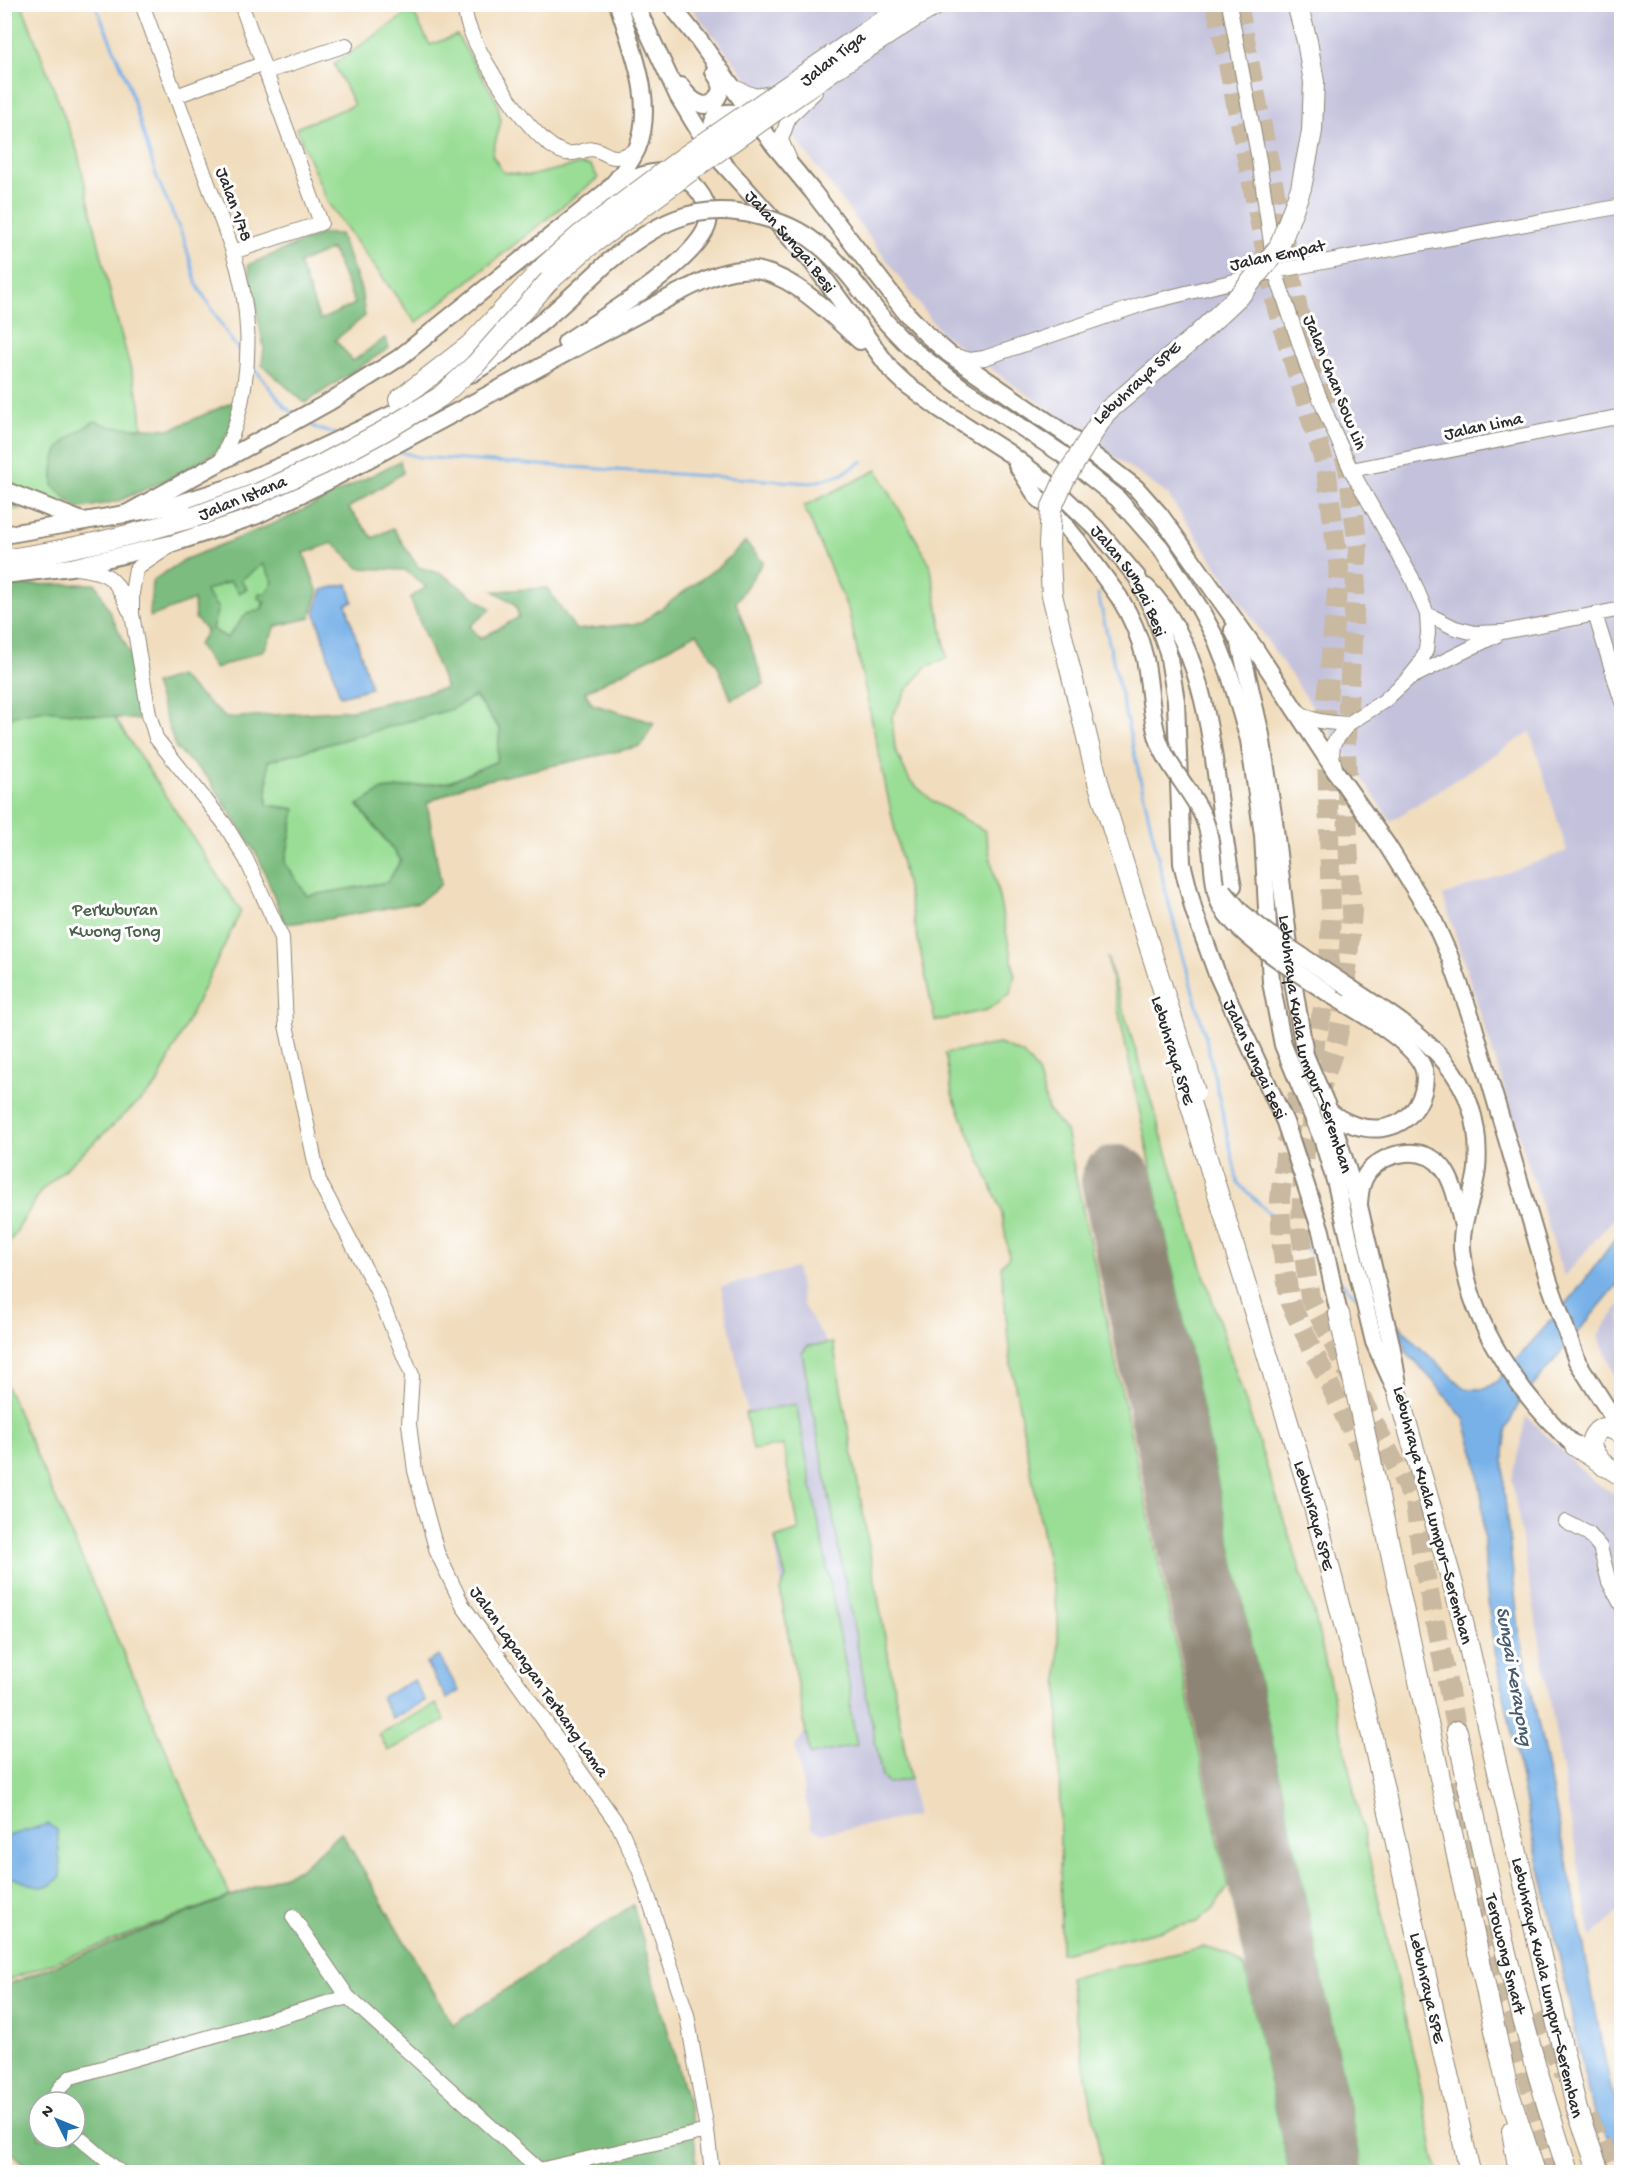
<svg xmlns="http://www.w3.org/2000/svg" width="1626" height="2177" viewBox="0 0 1626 2177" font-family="'Gochi Hand',sans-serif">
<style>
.industrial{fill:#c3c1db}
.green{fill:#9ade96;stroke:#628460;stroke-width:1.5}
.forest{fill:#7bbd7f;stroke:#537455;stroke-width:1.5;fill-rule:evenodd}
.water{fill:#77b1e8;stroke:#516e8a;stroke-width:1.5}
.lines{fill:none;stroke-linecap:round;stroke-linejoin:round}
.stream{stroke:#77b1e8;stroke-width:3}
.runway{stroke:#8e8474;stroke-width:72}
.highway-tunnel{stroke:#c9b9a0;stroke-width:20;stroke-dasharray:20 10;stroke-linecap:butt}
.minor-casing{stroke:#8e8474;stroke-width:16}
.major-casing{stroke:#8e8474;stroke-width:20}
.highway-casing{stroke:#8e8474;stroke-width:22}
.minor{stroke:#fff;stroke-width:14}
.major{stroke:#fff;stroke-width:16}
.highway{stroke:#fff;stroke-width:20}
.major-bridge-casing{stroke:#8e8474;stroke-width:20;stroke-linecap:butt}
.highway-bridge-casing{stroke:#8e8474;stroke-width:22;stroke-linecap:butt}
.major-bridge{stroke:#fff;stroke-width:16}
.highway-bridge{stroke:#fff;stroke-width:20}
.labels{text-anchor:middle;stroke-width:6;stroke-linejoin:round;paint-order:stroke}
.street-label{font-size:18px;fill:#2b2b2b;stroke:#fff}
.park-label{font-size:18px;fill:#4c614b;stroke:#fff}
.water-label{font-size:20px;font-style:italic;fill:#465a6d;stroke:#fff}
</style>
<rect width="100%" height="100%" fill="#fff"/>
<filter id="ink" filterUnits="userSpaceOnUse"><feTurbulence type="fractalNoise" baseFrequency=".0167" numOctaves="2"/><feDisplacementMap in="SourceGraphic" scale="12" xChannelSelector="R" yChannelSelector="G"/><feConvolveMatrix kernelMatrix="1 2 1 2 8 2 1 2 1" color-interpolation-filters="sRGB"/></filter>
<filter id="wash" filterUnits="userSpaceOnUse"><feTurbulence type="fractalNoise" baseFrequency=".008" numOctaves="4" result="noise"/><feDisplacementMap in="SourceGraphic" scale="24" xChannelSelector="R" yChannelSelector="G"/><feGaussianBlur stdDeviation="1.35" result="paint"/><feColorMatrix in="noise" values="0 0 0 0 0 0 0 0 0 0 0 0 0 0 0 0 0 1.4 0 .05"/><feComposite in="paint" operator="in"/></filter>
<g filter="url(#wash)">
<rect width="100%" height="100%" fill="#f1ddbd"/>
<path class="industrial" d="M 689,5 L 1621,5 L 1622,1209 L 1564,1276 L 1443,896 L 1567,851 L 1530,732 L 1391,821 L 1167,494 L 941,333 L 804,150 Z
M 796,1268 L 803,1305 L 832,1351 L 917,1816 L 824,1833 L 811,1827 L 795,1747 L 806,1730 L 774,1538 L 800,1530 L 783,1442 L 755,1448 L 721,1287 Z
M 1621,1303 L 1621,1393 L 1598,1335 Z
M 1526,1416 L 1593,1481 L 1621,1498 L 1621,1909 L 1591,1938 L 1512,1481 Z"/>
<path class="green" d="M 4,5 L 22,5 L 77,150 L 113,305 L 140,403 L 146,477 L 104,496 L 5,511 Z
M 412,10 L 430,45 L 457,35 L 497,101 L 501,121 L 492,155 L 503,172 L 529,176 L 580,164 L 591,166 L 598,178 L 416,323 L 328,203 L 296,128 L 354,105 L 334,64 Z
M 877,470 L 930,564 L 947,658 L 926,667 L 906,691 L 892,717 L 895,749 L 910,781 L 934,802 L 985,831 L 1015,974 L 1011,993 L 987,1010 L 935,1021 L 849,612 L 804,506 Z
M 263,564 L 273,582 L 266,593 L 261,610 L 247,614 L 227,638 L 212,629 L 205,591 L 231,581 L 239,593 L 241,580 Z
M 5,676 L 101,697 L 241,911 L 156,1086 L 41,1191 L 5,1250 Z
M 475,696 L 500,729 L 497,761 L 450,782 L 382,790 L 358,806 L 401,860 L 388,882 L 307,896 L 285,863 L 295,809 L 267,805 L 268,761 L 452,709 Z
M 1107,957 L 1207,1284 L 1314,1612 L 1421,2089 L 1437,2172 L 1363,2172 Z
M 999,1044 L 1023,1054 L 1038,1072 L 1048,1110 L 1066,1131 L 1228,1887 L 1213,1909 L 1197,1922 L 1061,1953 L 1058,1616 L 1011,1364 L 1001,1266 L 1009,1257 L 1001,1209 L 952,1094 L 945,1053 Z
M 833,1343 L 910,1779 L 888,1783 L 882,1777 L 802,1353 L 808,1346 Z
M 4,1381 L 230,1896 L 5,1981 L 4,1981 Z
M 796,1404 L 851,1694 L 850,1709 L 857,1745 L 810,1755 L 780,1590 L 786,1578 L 775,1538 L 799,1530 L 783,1445 L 753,1450 L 745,1413 Z
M 436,1704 L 445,1721 L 388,1751 L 379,1734 Z
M 1203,1947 L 1228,1954 L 1245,1968 L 1289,2172 L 1103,2172 L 1069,1978 Z"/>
<path class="forest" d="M 321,234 L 340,234 L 361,289 L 365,316 L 335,340 L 353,361 L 385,338 L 389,348 L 305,403 L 262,365 L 264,348 L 248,265 ZM 332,249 L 355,304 L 320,320 L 299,263 Z
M 235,401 L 231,428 L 217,451 L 180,474 L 118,501 L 78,509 L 53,486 C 51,444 63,442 95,421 L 112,427 L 172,429 Z
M 400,461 L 403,473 L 348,508 L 373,538 L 393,528 L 418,567 L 442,574 L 491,609 L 470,626 L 480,639 L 519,617 L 515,604 L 494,591 L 547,588 L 576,630 L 641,623 L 722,564 L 745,542 L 763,562 L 736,602 L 764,684 L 731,699 L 718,666 L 697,633 L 585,692 L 592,704 L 654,723 L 641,746 L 465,785 L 427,803 L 441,884 L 419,902 L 328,919 L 285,924 L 259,858 L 209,779 L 176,748 L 154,684 L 179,676 L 226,718 L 352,710 L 446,688 L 410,598 L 426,587 L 405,570 L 359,568 L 333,543 L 304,553 L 318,593 L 310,618 L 276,626 L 264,650 L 215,669 L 198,645 L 207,631 L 195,618 L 194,600 L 150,617 L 152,581 L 186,559 L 285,519 ZM 263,564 L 273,582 L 266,593 L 259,593 L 258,598 L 265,602 L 261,610 L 247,613 L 227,638 L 212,629 L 218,608 L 205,591 L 230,581 L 239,593 L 247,589 L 241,580 ZM 475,696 L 500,729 L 497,761 L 450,782 L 382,790 L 358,805 L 401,860 L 388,882 L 307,896 L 285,863 L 295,809 L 267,805 L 268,761 L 452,709 Z
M 96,584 L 131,656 L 138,720 L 45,710 L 5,718 L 5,585 Z
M 341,1832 L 453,2025 L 633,1905 L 693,2122 L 697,2172 L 30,2172 L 5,2144 L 4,1986 L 300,1869 ZM 39,2102 L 75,2102 L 75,2138 L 39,2138 Z"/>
<path class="water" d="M 348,584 L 353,602 L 346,604 L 371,688 L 340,696 L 315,611 L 322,590 Z
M 1621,1231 L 1621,1280 L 1519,1403 L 1507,1428 L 1504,1452 L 1504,1490 L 1519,1630 L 1578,1915 L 1604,2056 L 1611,2088 L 1621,2113 L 1621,2154 L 1602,2129 L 1591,2105 L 1554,1931 L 1533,1837 L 1492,1636 L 1486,1583 L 1482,1500 L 1475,1455 L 1464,1419 L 1436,1384 L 1407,1353 L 1399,1324 L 1415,1343 L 1466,1389 L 1485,1389 L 1496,1382 L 1573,1296 Z
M 439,1656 L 459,1691 L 447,1699 L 426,1663 Z
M 414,1680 L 425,1701 L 392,1719 L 381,1697 Z
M 48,1824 L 57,1830 L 61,1877 L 49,1886 L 38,1887 L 5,1875 L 5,1837 Z"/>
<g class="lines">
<path class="stream" d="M 95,4 L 127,80 L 157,178 L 184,239 L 197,285 L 231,340 L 243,355
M 251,364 L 285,407 L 296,415
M 307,422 L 318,429 L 336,434
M 398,451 L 418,457 L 811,483 L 842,474 L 863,461
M 1098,594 L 1168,901 L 1206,1039 L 1238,1183 L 1321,1263
M 1339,1280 L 1356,1296
M 1395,1333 L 1406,1343"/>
<path class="runway" d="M 1117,1181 L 1326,2172"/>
</g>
</g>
<g filter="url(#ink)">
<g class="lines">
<path class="highway-tunnel" d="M 1216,4 L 1277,309 L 1326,468 L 1339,569 L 1326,711 L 1331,911 L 1329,965 L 1323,1009 L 1314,1046 L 1297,1098 L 1286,1146 L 1280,1199 L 1282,1248 L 1290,1303 L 1368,1464
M 1238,4 L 1298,310 L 1329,408
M 1344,456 L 1348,468 L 1358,547 L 1346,738 L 1348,841 L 1352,912 L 1344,1005 L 1337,1040 L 1318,1097 L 1305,1150 L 1302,1193 L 1301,1233 L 1310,1298 L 1415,1503 L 1422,1558 L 1457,1731
M 1450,1781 L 1505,2004 L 1556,2172
M 1535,2016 L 1565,2075
M 1587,2117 L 1615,2172"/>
<g class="minor-casing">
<path id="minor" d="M 142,4 L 231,246 C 251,303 253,365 236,423 C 232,436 226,449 221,462
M 464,4 C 465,12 466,20 469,27 C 479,57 534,147 566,153 C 575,155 584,149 593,149 C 600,150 604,154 610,156 C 620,159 628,154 636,150
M 1229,4 L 1259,160 L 1275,271 L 1308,369 L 1328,418 L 1351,470 L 1412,578 L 1427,614 L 1428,633 L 1426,650 L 1420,664 L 1408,679 L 1384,701 L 1348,724 L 1333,744 L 1332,756 L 1335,767
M 266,72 L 346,45
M 732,86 L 755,96 L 772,93
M 176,96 L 262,64
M 789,158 L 781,140 L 789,117 L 815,92
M 233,252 L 321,223 L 241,4
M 956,356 L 970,360 L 984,358 L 1146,303 L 1275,271 L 1622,206
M 1351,470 L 1622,416
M 170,546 L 136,569 L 132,593 L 132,614 L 149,714 L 156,738 L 224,823 L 246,859 L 282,938 L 286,1025 L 319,1181 L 376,1289 L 412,1375 L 409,1424 L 415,1471 L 437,1552 L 463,1606 L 619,1826 L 640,1872 L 687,2015 L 707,2131 L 712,2172
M 76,568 C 111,572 115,578 129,610
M 1427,614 L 1455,628 L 1475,633 L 1503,632 L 1622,609
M 1595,614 L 1622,702
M 1412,677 L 1497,635
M 1297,710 C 1312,723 1329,722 1348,724
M 1566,1522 L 1589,1534 L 1600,1547 L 1609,1582 L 1622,1606
M 293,1917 L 348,1997
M 55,2102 C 54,2091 63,2085 71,2077 L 348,1997 L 539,2170
M 75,2134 L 120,2172
M 531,2172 L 707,2131"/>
</g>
<g class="major-casing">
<g id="major">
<path id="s1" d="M 635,4 L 678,96 L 710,149 L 813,263 L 891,370 L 906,384 L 940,409 L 1010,454 L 1052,486 L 1096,528 L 1137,577 L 1155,615 L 1168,652 L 1176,701 L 1182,863 L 1194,911 L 1217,974 L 1285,1122 L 1321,1231 L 1339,1314"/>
<path d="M 670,4 L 699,40 L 773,144 L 813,192 L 906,313 L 927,335 L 949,354 L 1067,435 L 1136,488 L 1160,515 L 1254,647 L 1336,772 L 1387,845 L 1432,917 L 1449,955 L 1471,1017 L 1549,1282 L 1577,1361 L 1612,1416"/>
<path d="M 681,86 C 691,103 713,117 721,89 L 719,80 L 714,72"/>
<path d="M 719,146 C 707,128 710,110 735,113 L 748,127"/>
<path d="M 566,342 C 602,318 686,268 705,231 C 715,212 702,191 687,180 C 664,163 634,177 613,188"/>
<path d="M 912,349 L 964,389 L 1062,454 L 1118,499 L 1161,548 L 1199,607 L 1216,639 L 1229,672 L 1249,740 L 1263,835 L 1271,982 L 1283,1045 L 1323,1141 L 1336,1184 L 1374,1342 L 1399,1397"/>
<path d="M 471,374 C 522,343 564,303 607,263"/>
<path d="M 1017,465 L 1037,497 L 1053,511 L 1078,541 L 1119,597"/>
<path d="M 4,490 L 82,521"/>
<path d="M 126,514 L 329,402 L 399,358 L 607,191 C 618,179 630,164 637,149 C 656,103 632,49 618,4"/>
<path d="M 4,535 L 171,506 L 228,488 L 293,461 L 414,404"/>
<path d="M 4,575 L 71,567 L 174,543 L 255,516 L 326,482 L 676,294 C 696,284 718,272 740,270 C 784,264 830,314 860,341"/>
<path d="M 1146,587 C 1219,660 1212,792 1233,886"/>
<path id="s2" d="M 1233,630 L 1240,644 L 1261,735 L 1274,821 L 1294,987 L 1305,1055 L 1329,1111 L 1359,1206 L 1391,1344 L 1398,1384"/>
<path d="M 1350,988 C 1421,1034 1485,1073 1477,1169 C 1474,1196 1460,1222 1462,1249 C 1468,1322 1522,1398 1575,1446"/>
<path d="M 1329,1111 C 1360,1137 1409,1137 1423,1092 C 1425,1084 1426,1073 1422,1065 C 1409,1039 1357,1011 1331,995"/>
<path d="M 1359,1203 C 1360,1192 1361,1181 1368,1172 C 1386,1151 1424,1144 1443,1168 C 1455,1184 1458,1207 1463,1226"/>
</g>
</g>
<g class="highway-casing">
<g id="highway">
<path d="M 399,400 L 470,345 L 546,265"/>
<path d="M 4,560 C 69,550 131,536 194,517"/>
<path id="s3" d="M 1181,1073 L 1314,1507 L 1367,1714 L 1470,2172"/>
<path d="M 1339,1314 L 1508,2090 L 1535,2172"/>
<path id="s4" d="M 1399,1397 L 1460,1609 L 1577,2110 L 1599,2172"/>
<path d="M 1575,1446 L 1622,1476"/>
<path d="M 1604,1466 C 1600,1461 1595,1455 1592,1449 C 1589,1440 1597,1426 1607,1428 C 1612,1428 1617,1432 1622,1433"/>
<path id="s5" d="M 1457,1731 C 1487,1880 1521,2028 1568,2172"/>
<path d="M 1512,2131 L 1519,2172"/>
</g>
</g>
<use href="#minor" class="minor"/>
<use href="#major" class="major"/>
<use href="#highway" class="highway"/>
<g class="major-bridge-casing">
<path id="major-bridge" d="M 607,263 C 654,224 695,200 758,216 C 779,221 799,229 816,243 C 842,263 860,290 880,315 C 890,327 901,338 912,349
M 1119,597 C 1131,616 1140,637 1145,659 C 1150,683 1150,708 1156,731 C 1163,763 1189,786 1202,814 C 1215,841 1210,872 1218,899 C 1229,932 1302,975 1331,995
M 1223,891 L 1241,912 L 1267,933 L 1350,988"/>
</g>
<g class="highway-bridge-casing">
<path id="highway-bridge" d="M 546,265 L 580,235 L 684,157 L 907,4
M 194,517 L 259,493 L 321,465 L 384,431 L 440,397 L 475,365 L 548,282 L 584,250 L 699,165 L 836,68 L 913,18 L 938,4
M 1195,1092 L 1098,782 L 1052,595 L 1049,544 L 1051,509 L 1065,478 L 1106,412 L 1194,338 L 1242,293 L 1279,247 L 1301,188 L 1312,131 L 1314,82 L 1307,41 L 1297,4"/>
</g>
<use href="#major-bridge" class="major-bridge"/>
<use href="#highway-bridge" class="highway-bridge"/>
</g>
</g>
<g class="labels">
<g class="street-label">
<text transform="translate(832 58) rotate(-38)" y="6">Jalan Tiga</text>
<text transform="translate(235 204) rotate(70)" y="6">Jalan 1/78</text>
<text dy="6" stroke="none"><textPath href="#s1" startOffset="286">Jalan Sungai Besi</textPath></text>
<text transform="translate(1277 254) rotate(-12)" y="6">Jalan Empat</text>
<text transform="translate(1136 382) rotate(-43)" y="6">Lebuhraya SPE</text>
<text transform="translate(1336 382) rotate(68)" y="6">Jalan Chan Sow Lin</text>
<text transform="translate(1483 425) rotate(-12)" y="6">Jalan Lima</text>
<text transform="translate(242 497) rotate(-22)" y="6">Jalan Istana</text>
<text dy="6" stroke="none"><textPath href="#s1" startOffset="772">Jalan Sungai Besi</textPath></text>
<text dy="6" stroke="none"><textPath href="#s2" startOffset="424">Lebuhraya Kuala Lumpur–Seremban</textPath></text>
<text transform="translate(1174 1050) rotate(73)" y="6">Lebuhraya SPE</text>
<text dy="6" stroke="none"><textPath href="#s1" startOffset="1276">Jalan Sungai Besi</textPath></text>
<text dy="6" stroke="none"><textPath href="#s3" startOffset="462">Lebuhraya SPE</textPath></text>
<text transform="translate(1434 1515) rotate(75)" y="6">Lebuhraya Kuala Lumpur–Seremban</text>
<text transform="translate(540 1681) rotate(55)" y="6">Jalan Lapangan Terbang Lama</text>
<text dy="6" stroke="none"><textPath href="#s5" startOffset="228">Terowong Smart</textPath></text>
<text dy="6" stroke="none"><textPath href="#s4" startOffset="609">Lebuhraya Kuala Lumpur–Seremban</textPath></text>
<text dy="6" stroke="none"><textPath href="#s3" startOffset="948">Lebuhraya SPE</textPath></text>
</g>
<g class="park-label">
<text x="115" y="915">Perkuburan<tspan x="115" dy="21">Kwong Tong</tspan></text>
</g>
<g class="water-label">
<text transform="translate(1516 1676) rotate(80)" y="7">Sungai Kerayong</text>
</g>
</g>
<rect width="1626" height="2177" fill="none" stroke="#fff" stroke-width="24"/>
<g transform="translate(57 2120) rotate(313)"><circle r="28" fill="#ffffff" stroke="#aaaaaa" stroke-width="1.5"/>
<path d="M0-4.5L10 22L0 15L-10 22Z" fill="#1f6fb2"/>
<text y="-9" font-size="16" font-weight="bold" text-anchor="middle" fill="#2b2b2b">N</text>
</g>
</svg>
